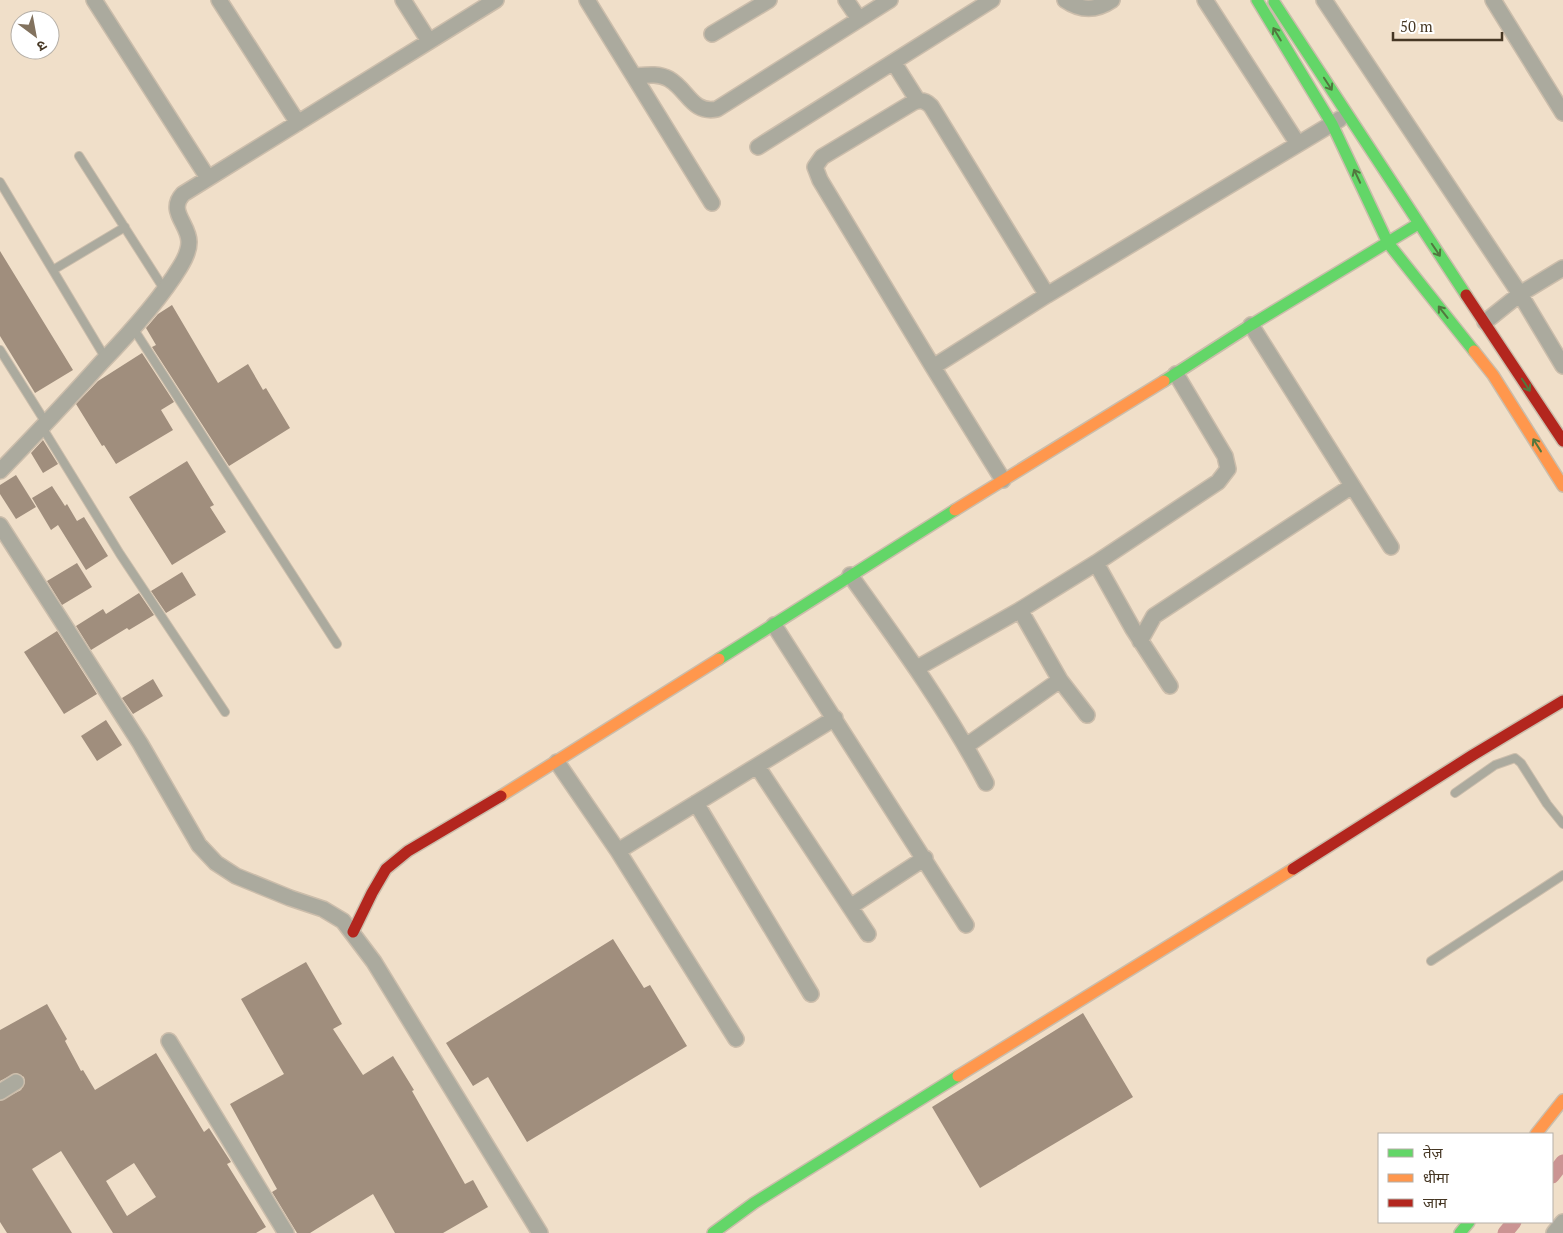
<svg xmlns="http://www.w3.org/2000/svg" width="1563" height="1233" viewBox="0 0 1563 1233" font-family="'PT Serif','Noto Sans Devanagari',serif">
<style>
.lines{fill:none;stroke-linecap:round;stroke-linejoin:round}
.canal{stroke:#cb9493;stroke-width:15}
.building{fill:#a08e7d;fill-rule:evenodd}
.lane-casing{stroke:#cbbdab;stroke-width:10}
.street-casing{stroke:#cbbdab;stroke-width:18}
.fast-casing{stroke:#cbbdab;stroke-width:14}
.slow-casing{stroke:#cbbdab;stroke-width:14}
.jam-casing{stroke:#cbbdab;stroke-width:14}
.lane{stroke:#abaa9e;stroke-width:8}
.street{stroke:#abaa9e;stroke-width:15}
.fast{stroke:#63d668;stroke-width:11}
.slow{stroke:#ff974d;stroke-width:11}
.jam{stroke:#b3261e;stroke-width:11}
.oneway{stroke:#52773f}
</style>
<rect width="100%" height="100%" fill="#f0dfc9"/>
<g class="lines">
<path class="canal" d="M 1552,1176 L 1563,1162
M 1505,1233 L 1514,1222"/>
</g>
<path class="building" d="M 0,251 L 73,370 L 35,393 L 0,336 Z
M 172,305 L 218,383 L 248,364 L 263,390 L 266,388 L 290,428 L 229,466 L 152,347 L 156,345 L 146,328 L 158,314 Z
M 142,353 L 174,402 L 161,410 L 173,430 L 116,464 L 104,445 L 102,446 L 76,404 L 98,381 Z
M 43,440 L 58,464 L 43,473 L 31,453 Z
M 187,461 L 214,505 L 210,507 L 226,532 L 172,565 L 129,497 Z
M 16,475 L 36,507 L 16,519 L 0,494 L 0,485 Z
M 52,486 L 65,506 L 67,504 L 77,521 L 84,517 L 108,556 L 86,570 L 58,525 L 51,530 L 32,498 Z
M 77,563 L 92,587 L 62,605 L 47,581 Z
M 182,572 L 196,595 L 166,613 L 151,591 Z
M 139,593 L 154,615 L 129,630 L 127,628 L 91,650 L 76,626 L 103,609 L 106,614 Z
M 57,631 L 97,694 L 64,714 L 24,652 Z
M 153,679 L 163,696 L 133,714 L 122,698 Z
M 106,720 L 122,745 L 97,761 L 81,736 Z
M 613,939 L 644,988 L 650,985 L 687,1046 L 527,1142 L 488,1077 L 473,1086 L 446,1043 Z
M 306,962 L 342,1024 L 333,1029 L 363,1075 L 393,1056 L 414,1090 L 412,1091 L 465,1184 L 473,1180 L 488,1207 L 443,1233 L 395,1233 L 373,1194 L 310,1233 L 297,1233 L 272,1192 L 277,1189 L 230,1104 L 284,1074 L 241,999 Z
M 47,1004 L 67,1039 L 65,1041 L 81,1071 L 83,1070 L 95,1090 L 156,1053 L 204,1132 L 209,1128 L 231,1162 L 227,1164 L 266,1227 L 256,1233 L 113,1233 L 61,1151 L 32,1169 L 72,1233 L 7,1233 L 0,1222 L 0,1101 L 21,1090 L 25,1082 L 24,1077 L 16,1073 L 0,1081 L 0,1030 ZM 134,1163 L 156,1197 L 127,1216 L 106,1181 Z
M 1083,1013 L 1133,1097 L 980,1188 L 932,1107 Z"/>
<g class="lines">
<g class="lane-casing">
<path id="lane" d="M 79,156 L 164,289
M 0,182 L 106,359
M 53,270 L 125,227
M 133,328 L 337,644
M 0,350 L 46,423
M 42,427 L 120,554 L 225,712
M 1455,793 L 1495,765 L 1515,758 L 1521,763 L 1547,804 L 1563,824
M 1431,961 L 1563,875"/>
</g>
<g class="street-casing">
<path id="street" d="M 94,0 L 208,178
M 219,0 L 298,123
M 403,0 L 429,41
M 587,0 L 712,203
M 846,0 L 859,19
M 1065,0 C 1081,11 1096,11 1112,0
M 1205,0 L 1298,144
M 1324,0 L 1520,294 L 1563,366
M 1493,0 L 1563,113
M 712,34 L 769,0
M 894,63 L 918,101
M 634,76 C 646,75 659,73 669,79 C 688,90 692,114 717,109 L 890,0
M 758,147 L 992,0
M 1485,322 L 1520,294 L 1563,268
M 1251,325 L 1391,547
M 933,367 L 1047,295 L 1340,119
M 0,471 C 34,436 68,400 101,363 C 128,335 160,300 180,267 C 185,259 189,251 189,242 C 189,224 167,211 183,194 L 496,0
M 1003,480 L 933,367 L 820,180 L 815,167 L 822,157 L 912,103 C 920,99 925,100 931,106 L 1047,295
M 0,525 L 140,743 L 199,845 L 216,863 L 236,876 L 290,898 L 323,909 L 343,921 L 374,962 L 540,1233
M 1096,563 L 1133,629 L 1170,686
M 850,575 C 899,643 947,709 986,783
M 1020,610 L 1060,680 L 1087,715
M 774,625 L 966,925
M 1140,641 L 1154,616 L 1352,486
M 917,668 L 1020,610 L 1096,563 L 1218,482 L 1228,469 L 1225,456 L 1176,374
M 966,746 L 1060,680
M 557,762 L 618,851 L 736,1039
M 757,766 L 868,934
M 696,803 L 811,994
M 618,851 L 835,718
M 850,907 L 925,858
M 169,1041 L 286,1233
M 0,1092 L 16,1082
M 1554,1233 L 1563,1222"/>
</g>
<g class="fast-casing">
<path id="fast" d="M 1257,0 L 1332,124 L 1388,243 L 1474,351
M 1274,2 L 1466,295
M 1164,381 L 1251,325 L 1418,224
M 719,659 L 955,510
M 713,1233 L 754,1203 L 958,1076
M 1460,1233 L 1469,1222"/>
</g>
<g class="slow-casing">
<path id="slow" d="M 1474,351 L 1493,375 L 1563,486
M 955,510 L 1164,381
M 501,796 L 719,659
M 958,1076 L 1293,869
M 1536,1134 L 1563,1100"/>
</g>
<g class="jam-casing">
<path id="jam" d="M 1466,295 L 1563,441
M 1293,869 L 1473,755 L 1563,701
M 353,932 L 372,893 L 386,869 L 408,851 L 501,796"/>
</g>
<use href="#lane" class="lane"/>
<use href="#street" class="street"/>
<use href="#fast" class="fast"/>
<use href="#slow" class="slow"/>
<use href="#jam" class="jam"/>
</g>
<defs><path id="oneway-shaft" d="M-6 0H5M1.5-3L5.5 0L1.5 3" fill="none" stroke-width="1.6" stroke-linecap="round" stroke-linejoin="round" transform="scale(1.25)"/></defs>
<g class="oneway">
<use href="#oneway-shaft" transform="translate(1277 34) rotate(-121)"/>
<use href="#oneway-shaft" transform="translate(1328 84) rotate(57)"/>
<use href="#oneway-shaft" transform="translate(1357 176) rotate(-115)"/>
<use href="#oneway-shaft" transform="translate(1436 250) rotate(56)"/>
<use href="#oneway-shaft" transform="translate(1443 312) rotate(-128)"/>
<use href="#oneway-shaft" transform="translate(1526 385) rotate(57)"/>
<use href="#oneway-shaft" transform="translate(1537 445) rotate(-122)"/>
</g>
<rect x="1378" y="1133" width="175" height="90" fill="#ffffff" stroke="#b5afa7"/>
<rect x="1388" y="1149" width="25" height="8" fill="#63d668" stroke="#b5afa7"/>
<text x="1423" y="1158" font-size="15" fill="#463724">तेज़</text>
<rect x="1388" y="1174" width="25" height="8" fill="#ff974d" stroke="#b5afa7"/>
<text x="1423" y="1183" font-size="15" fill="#463724">धीमा</text>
<rect x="1388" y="1199" width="25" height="8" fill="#b3261e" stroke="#b5afa7"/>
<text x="1423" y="1208" font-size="15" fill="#463724">जाम</text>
<g transform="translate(35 35) rotate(148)"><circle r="24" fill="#ffffff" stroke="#b5afa7"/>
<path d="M0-4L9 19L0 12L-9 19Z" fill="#82725e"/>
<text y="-8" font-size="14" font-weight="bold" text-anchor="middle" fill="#463724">उ</text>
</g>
<path d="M1393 32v8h109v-8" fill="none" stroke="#463724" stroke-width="2.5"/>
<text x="1400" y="32" font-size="15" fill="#463724" stroke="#ffffff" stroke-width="4" paint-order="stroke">50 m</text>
</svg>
